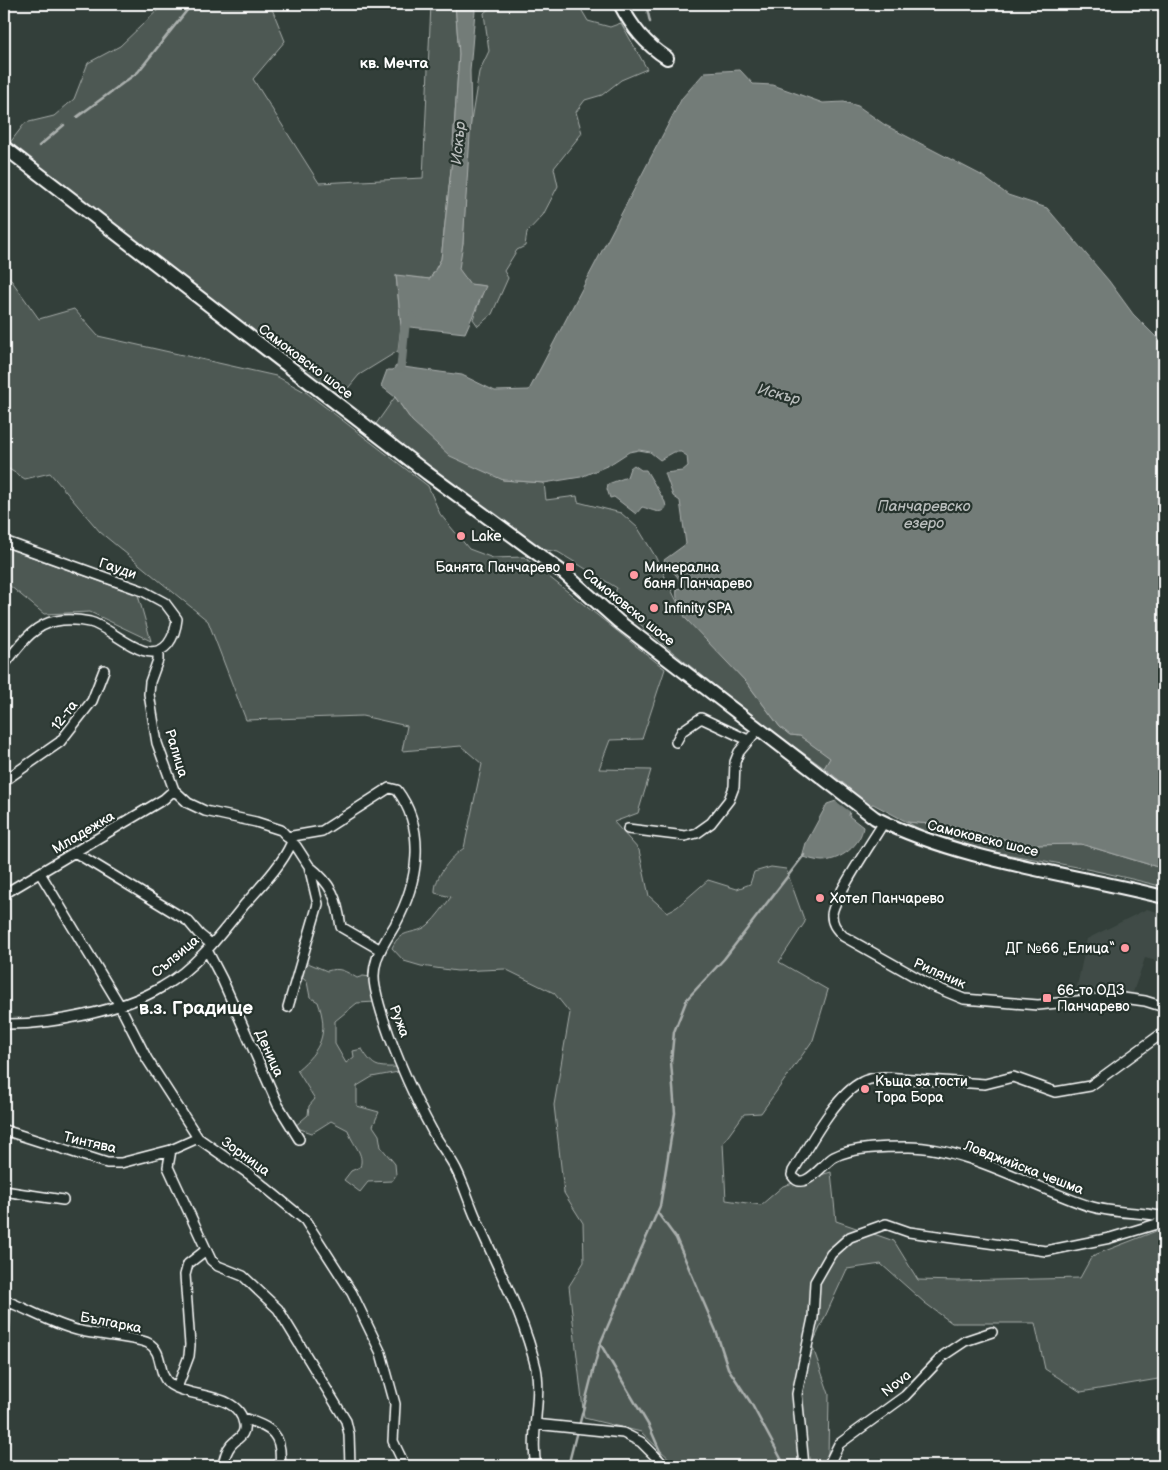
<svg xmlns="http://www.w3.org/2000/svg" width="1168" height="1470" viewBox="0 0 1168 1470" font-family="'Balsamiq Sans',sans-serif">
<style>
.built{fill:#404c47}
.green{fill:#4d5853;stroke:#a6aca9}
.water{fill:#737b78;stroke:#abb0ae}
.pier{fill:#333f3a}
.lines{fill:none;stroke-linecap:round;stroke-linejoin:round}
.stream{stroke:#abb0ae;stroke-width:2.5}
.canal{stroke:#737b78;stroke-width:9}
.street-casing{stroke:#fff;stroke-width:12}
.secondary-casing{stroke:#fff;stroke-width:16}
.street{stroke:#26332d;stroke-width:9}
.secondary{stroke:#26332d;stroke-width:12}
.poi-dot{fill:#ff9aa2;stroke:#26332d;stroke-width:2}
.labels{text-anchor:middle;stroke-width:4.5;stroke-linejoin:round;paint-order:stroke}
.street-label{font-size:14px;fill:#fff;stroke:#26332d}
.poi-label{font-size:14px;fill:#fff;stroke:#26332d;text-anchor:start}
.neighbourhood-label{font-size:15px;font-weight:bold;fill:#fff;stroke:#26332d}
.water-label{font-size:15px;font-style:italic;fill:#b9bdbc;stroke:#26332d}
.district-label{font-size:19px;font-weight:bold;fill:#fff;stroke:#26332d}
</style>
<rect width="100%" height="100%" fill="#333f3a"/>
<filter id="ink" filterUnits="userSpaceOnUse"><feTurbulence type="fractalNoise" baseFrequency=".02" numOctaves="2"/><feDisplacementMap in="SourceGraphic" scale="10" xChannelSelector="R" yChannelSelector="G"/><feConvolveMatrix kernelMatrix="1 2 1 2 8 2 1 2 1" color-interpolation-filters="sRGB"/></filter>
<g filter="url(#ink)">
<path class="built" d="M 1147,909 L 1164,914 L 1164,963 L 1145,958 L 1132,995 L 1112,994 L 1075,996 L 1087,939 Z"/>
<path class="green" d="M 164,4 L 270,4 L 285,41 L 253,79 L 319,183 L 423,178 L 431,4 L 455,4 L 459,54 L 452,160 L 441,259 L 430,279 L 396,276 L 401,326 L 398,351 L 359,375 L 339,399 L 9,144 L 25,123 L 54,116 L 74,99 L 88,63 L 120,46 Z
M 499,4 L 578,4 L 588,21 L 610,27 L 621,23 L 647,69 L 621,80 L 602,95 L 585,100 L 576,112 L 582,133 L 554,168 L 558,186 L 543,215 L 527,232 L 525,246 L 517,250 L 504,271 L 508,278 L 492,314 L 478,326 L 473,319 L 485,286 L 444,281 L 459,262 L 463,243 L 469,134 L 479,72 L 489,51 L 484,13 L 492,6 Z
M 4,270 L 39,319 L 74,309 L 98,336 L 276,376 L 307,393 L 428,486 L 440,514 L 469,549 L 493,558 L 524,557 L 665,669 L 642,739 L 610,740 L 599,769 L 651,770 L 638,813 L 614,822 L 639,850 L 649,896 L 667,912 L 677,907 L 708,880 L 737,889 L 750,884 L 754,872 L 771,867 L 786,869 L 805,922 L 779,962 L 828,990 L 813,1040 L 761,1113 L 744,1114 L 723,1143 L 726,1200 L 761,1205 L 783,1186 L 831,1172 L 836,1221 L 894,1241 L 918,1280 L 957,1281 L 1080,1278 L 1092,1256 L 1164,1228 L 1164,1378 L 1081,1392 L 1045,1369 L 1035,1323 L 952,1323 L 925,1303 L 881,1264 L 847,1269 L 812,1345 L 829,1394 L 828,1459 L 844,1466 L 677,1466 L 641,1432 L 584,1418 L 569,1286 L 584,1262 L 583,1223 L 564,1193 L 554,1105 L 570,1013 L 554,993 L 505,969 L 457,971 L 421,966 L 404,961 L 392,948 C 401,927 415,936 428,925 C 437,917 444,906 451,897 L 435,893 C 434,877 451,857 464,848 L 482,764 L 461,746 L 402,751 L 407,726 L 362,716 L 246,720 L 208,621 L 100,532 L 50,473 L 25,479 L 4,466 Z
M 395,397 L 412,421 L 503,480 L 544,483 L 546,500 L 577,496 L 578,502 L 621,513 L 638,528 L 655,556 L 681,610 L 747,683 L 780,727 L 790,735 L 800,736 L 831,758 L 824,768 L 755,718 L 659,641 L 612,599 L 617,588 L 558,552 L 540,549 L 501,523 L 376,424 Z
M 4,547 L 138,595 L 151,641 L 90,612 L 44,614 L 4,581 Z
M 907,822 L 942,825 L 1031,845 L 1081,844 L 1164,869 L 1164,887 C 1125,877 1085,868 1045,861 C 998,852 948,848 907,822 Z
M 303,961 L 327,971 C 340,967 345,971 357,978 L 363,976 L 371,977 L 376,1002 L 357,1003 L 335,1021 L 335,1044 L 346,1063 L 354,1057 L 353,1051 L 362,1049 C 374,1069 378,1067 398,1067 L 398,1072 L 372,1077 L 357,1086 L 357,1106 L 379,1112 L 373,1126 L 379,1135 L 381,1147 L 395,1164 L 396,1175 L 392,1181 L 368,1182 L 360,1192 L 344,1180 L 351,1171 L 360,1167 C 365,1153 352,1145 348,1130 L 331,1121 L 312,1133 L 294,1127 L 308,1115 L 309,1106 L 315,1099 L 297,1070 C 321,1050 329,1033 318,1002 L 310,997 L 307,982 L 298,974 Z"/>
<path class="water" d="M 455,4 L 473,4 L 475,11 L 470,71 L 471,120 L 463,243 L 459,269 L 470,284 L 486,286 L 465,333 L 401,326 L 396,275 L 430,279 L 441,259 L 452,160 L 459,54 Z
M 740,70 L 753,84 L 773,85 L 823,103 L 844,102 L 858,106 L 885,125 L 981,175 L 1008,195 L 1047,208 L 1109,281 L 1133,314 L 1164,345 L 1164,869 L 1081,844 L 1031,845 L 942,825 L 907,822 L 873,804 L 850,811 L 849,816 L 863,827 C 861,845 840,861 822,861 C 815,861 809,858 802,857 L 806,843 L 827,804 L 836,801 L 847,786 L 824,768 L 830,758 L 800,736 L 790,735 L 780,727 L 747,683 L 686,619 C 681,610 675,600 677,589 L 683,587 C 680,576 669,570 664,560 L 686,544 L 680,501 L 673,496 L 665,473 L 682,471 L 688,466 L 687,456 L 681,452 L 674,452 L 660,460 L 650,452 L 639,450 L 629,452 L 609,465 L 581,477 L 544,483 L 503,480 L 450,456 L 412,421 L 395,397 L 381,386 L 387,370 L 393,370 L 396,366 L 462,375 L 495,391 L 529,390 L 682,98 L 705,72 Z
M 634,465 L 641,470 L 646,470 L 665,502 L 666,507 C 661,516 651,509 642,507 L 636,514 L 614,497 L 610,498 L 607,489 L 608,484 L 627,477 L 630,468 Z"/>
<path class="pier" d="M 844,785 L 874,807 L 852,813 L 833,799 Z"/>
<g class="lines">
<path class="stream" d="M 646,4 L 650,22
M 77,117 L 138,72 L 192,4
M 39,146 L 64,125
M 657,1212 L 676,1238 L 716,1331 L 728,1368 L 751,1403 L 785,1466
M 601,1345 L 649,1426 L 663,1458
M 579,1426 L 600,1344 L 660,1206 L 675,1113 L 671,1062 L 674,1032 L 687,999 L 724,959 L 804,855
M 568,1466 L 577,1431"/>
<path class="canal" d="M 401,367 L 405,326 L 412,317"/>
<g class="street-casing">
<path id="street" d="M 4,541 L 143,591 L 165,603 L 177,619 C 176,629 174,636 168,644 C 147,669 112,627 90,622 C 80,620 66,619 56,621 C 32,625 18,648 4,665
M 158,652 L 158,660 L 150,682 L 149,694 L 157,743 L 174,790 L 188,803 L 205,811 L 256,822 L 281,830 L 296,846 L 309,866 L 318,904 L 288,1007
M 676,742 L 682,731 L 701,718 L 748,740
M 4,781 L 60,742 L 92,701 L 104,670
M 884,822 C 874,839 832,900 832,915 C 832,925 837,929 843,936 L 930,985 L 964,999 L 1038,1005 L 1116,997 L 1145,1001 L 1164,1007
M 628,829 L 685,836 L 697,833 L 711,823 L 729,800 L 734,787 L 735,762 L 739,752 L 759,728
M 287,837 L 322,831 L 389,788 L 397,790 C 427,830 418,883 395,925 C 383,945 370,962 375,987 C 383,1029 413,1096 434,1134 C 441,1146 450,1157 456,1169 C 464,1185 469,1202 476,1218 C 497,1267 524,1316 536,1368 C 542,1397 530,1436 536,1466
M 76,853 L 188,921 L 199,934 L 211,944
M 309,866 C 332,884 337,898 341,927 L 379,949
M 40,873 L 119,1004 L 147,1059 L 198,1138 L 249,1174 L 305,1220 L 352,1293 L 381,1353 L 395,1404 L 393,1441 L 405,1466
M 4,894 L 164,799 L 174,790
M 207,950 L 222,979 L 278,1105 L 299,1139
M 4,1024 C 50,1025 122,1011 162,987 C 196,968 221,934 245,904 C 261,886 281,866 291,844
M 4,1130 L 107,1163 L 121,1163 L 171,1150
M 198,1138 L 171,1150 L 168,1167 L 211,1260 L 218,1266 L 243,1276 L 278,1309 L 346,1421 L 349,1434 L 350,1466
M 4,1191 L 63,1200
M 4,1300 C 30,1310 54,1325 81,1331 C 97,1335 136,1337 148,1343 C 165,1352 156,1375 171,1385 C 192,1399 239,1392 244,1424 C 246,1436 237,1438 231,1445 C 226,1451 224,1459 223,1466
M 4,1329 L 6,1300
M 177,1388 L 189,1356 L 190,1345 L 185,1275 L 188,1264 L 206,1250
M 243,1418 C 272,1428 283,1433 280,1466
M 535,1424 L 623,1433 L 641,1442 L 665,1466
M 804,1466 L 797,1394 L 813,1318 L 815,1282 L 831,1254 L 850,1237 L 886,1224 L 909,1232 L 1046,1251 L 1110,1238 L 1160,1223 L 1162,1219 L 1160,1216 C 1137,1212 1111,1213 1089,1206 C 1034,1188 965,1147 909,1147 C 888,1147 852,1147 834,1157 C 823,1163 803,1194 792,1175 L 793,1171 C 809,1146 835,1095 862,1082 C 869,1078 876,1078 884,1077 L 985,1084 L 1013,1077 L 1055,1092 L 1090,1086 L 1164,1032
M 828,1466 L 839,1444 L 905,1396 L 944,1355 L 965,1341 L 992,1332"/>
</g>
<g class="secondary-casing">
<path id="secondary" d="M 620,4 C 632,27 645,44 667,58
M 4,147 L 427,473 L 565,574 L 618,621 L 875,818 C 963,862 1069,873 1164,897"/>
</g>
<use href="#street" class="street"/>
<use href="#secondary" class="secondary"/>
</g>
</g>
<g class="poi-dot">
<circle cx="461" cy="536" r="5"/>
<rect x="565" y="562" width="10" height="10" rx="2.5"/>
<circle cx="634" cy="575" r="5"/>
<circle cx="654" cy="608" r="5"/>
<circle cx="820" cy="898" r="5"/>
<circle cx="1125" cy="948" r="5"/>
<rect x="1042" y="993" width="10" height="10" rx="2.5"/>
<circle cx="865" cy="1089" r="5"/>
</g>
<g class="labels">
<g class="street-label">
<text transform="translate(306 361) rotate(37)" y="5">Самоковско шосе</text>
<text transform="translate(118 568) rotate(19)" y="5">Гауди</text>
<text transform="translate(629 607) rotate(39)" y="5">Самоковско шосе</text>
<text transform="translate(64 715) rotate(-52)" y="5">12-та</text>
<text transform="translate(177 753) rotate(73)" y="5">Ралица</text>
<text transform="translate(83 832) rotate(-31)" y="5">Младежка</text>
<text transform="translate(983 838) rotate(14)" y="5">Самоковско шосе</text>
<text transform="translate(175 956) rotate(-40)" y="5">Сълзица</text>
<text transform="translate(940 973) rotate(24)" y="5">Риляник</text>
<text transform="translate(400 1021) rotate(69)" y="5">Ружа</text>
<text transform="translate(270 1053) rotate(66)" y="5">Деница</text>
<text transform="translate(90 1142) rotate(13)" y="5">Тинтява</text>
<text transform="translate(246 1156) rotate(36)" y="5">Зорница</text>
<text transform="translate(1024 1167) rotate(21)" y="5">Ловджийска чешма</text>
<text transform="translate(111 1322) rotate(11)" y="5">Българка</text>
<text transform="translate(896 1383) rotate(-39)" y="5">Nova</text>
</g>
<g class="poi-label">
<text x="471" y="541">Lake</text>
<text x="560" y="572" text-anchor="end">Банята Панчарево</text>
<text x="644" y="572">Минерална<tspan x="644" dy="16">баня Панчарево</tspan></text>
<text x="664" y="613">Infinity SPA</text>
<text x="830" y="903">Хотел Панчарево</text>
<text x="1115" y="953" text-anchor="end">ДГ №66 „Елица“</text>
<text x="1057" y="995">66-то ОДЗ<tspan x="1057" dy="16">Панчарево</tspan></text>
<text x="875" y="1086">Къща за гости<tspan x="875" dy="16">Тора Бора</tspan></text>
</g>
<g class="neighbourhood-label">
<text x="394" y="68">кв. Мечта</text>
</g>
<g class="water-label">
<text transform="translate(458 143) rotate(-85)" y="5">Искър</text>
<text transform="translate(779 394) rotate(15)" y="5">Искър</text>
<text x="924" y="511">Панчаревско<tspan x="924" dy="17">езеро</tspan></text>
</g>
<g class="district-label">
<text x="196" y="1014">в.з. Градище</text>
</g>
</g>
<rect width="1168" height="1470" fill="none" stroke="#26332d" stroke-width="20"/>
<rect x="10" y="10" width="1148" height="1450" fill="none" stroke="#fff" stroke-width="2" filter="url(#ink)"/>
</svg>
